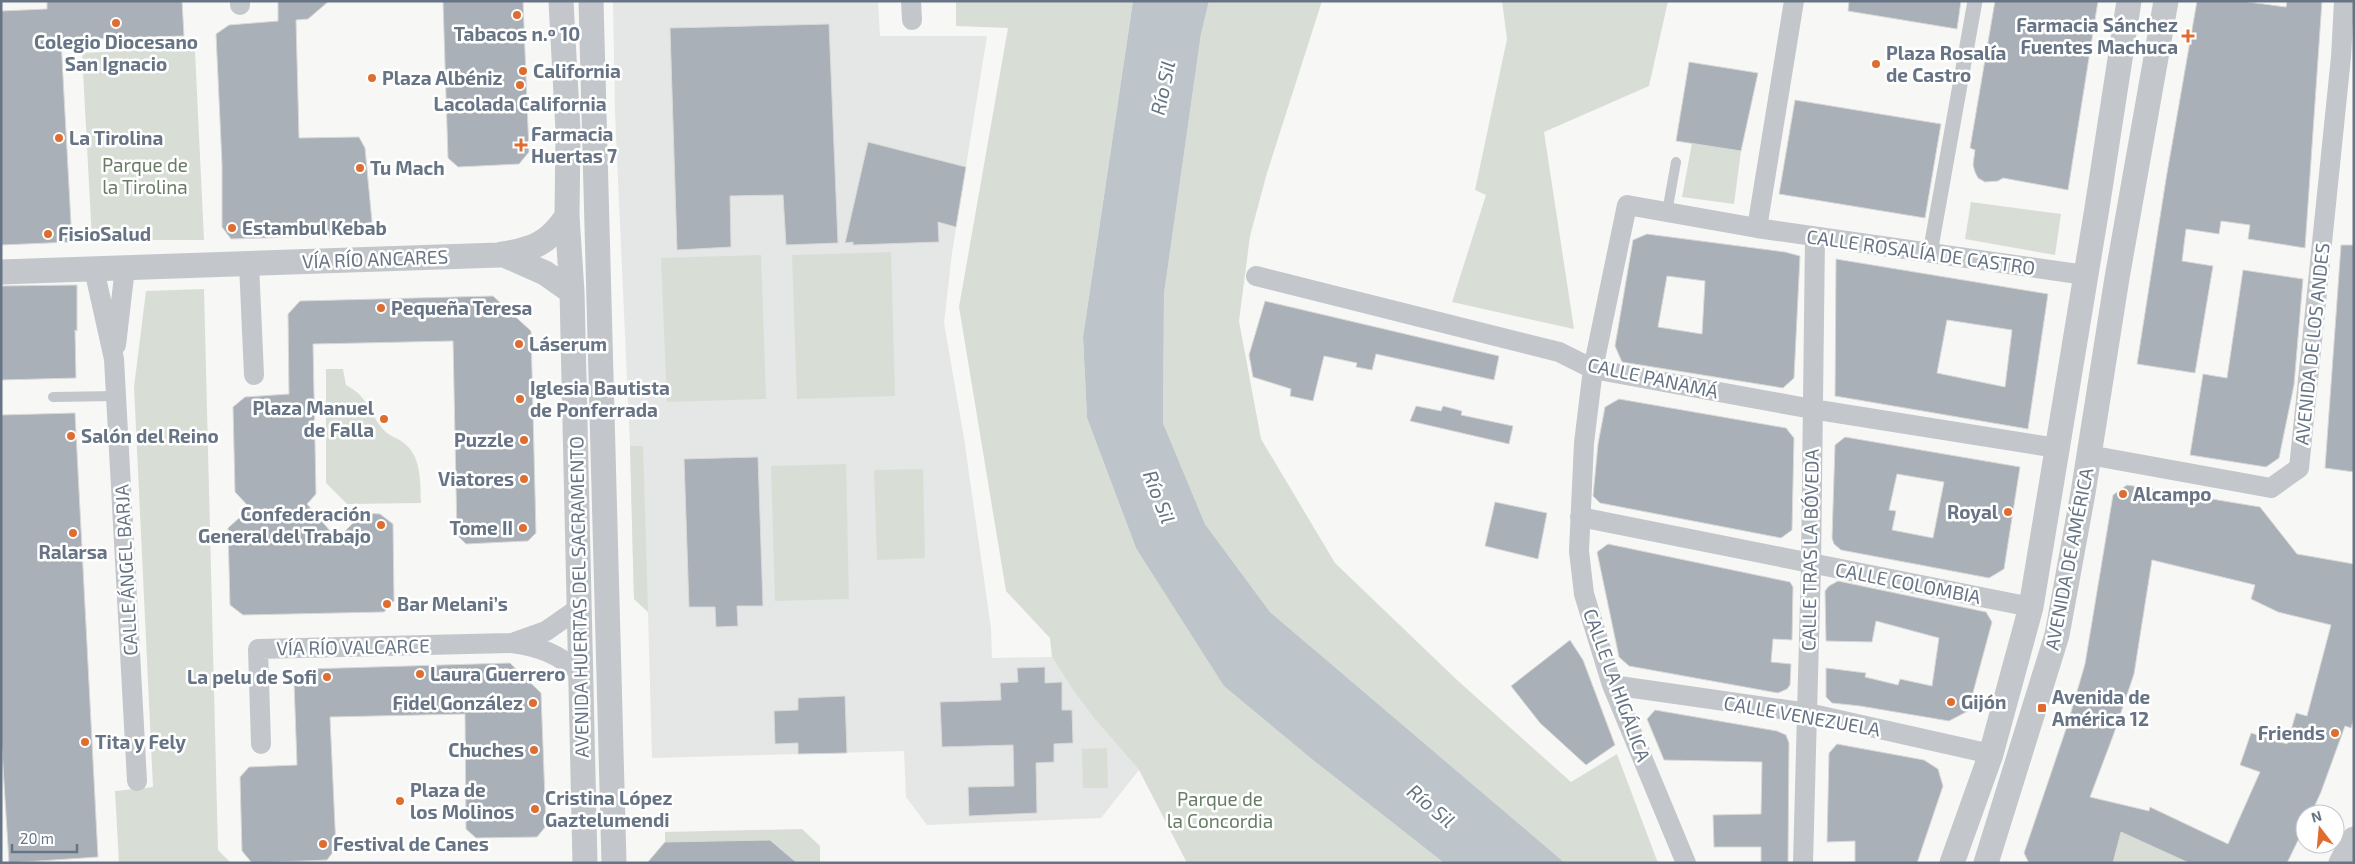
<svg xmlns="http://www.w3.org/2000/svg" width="2355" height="864" viewBox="0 0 2355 864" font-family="'Exo 2',sans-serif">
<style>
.built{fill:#e5e6e6}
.green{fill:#d8ded6}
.water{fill:#bdc5cb}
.building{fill:#aab0b7;stroke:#d9d9d7;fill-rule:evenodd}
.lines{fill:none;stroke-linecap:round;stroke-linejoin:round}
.service{stroke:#c3c6ca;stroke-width:10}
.pedestrian{stroke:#c3c6ca;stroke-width:15}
.minor{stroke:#c3c6ca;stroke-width:20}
.tertiary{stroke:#c3c6ca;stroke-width:25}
.poi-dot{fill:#de6d2f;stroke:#fff;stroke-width:2}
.labels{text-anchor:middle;stroke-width:5;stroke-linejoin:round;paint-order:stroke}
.poi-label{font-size:19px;font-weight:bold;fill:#677485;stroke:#fff;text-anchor:start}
.park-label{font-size:19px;fill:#687c66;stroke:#fff}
.street-label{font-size:19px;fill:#677485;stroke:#fff}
.water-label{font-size:20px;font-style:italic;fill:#637580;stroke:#fff}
</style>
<rect width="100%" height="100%" fill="#f7f7f5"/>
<path class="built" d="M 613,1 L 878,1 L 880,36 L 987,36 L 952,253 L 944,323 L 964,438 L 991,628 L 992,658 L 1052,657 L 1094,718 L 1139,770 L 1101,818 L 927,825 L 906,797 L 904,751 L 652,758 L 648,612 L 634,599 L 630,446 L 615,113 Z"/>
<path class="green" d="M 956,1 L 1133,1 L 1083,337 L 1087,418 L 1136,548 L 1318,764 L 1444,863 L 1187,863 L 1139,770 L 1094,718 L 1074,691 L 1052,657 L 1050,638 L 1006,591 L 959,307 L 1008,28 L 956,26 Z
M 1209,1 L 1322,1 L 1267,173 L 1250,236 L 1239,321 L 1261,439 L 1335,563 L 1457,680 L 1571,782 L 1617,754 L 1658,863 L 1565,863 L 1270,612 L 1205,524 L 1163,423 L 1164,294 L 1201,34 Z
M 1502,1 L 1668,1 L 1649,86 L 1544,132 L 1574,329 L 1452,302 L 1486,195 L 1475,190 L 1507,39 Z
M 181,48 L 195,51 L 204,240 L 92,240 L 82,53 Z
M 1692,143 L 1741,151 L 1734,204 L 1682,197 Z
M 1971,202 L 2061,214 L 2055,255 L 1965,239 Z
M 891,252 L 895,396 L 797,399 L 792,255 Z
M 761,255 L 766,399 L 667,402 L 661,258 Z
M 204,289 L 218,850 L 231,863 L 119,863 L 115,791 L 153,787 L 134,387 L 146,291 Z
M 326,369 L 343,369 L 346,385 C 370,398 367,411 383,429 C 388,436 399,438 405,444 C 422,458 420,483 421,503 L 347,504 L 326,483 Z
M 630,446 L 643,446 L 648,612 L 634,599 Z
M 846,464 L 849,599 L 775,601 L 771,466 Z
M 923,469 L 925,558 L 877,560 L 874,470 Z
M 1107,748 L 1108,788 L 1083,788 L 1082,749 Z
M 802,829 L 820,846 L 820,863 L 784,863 L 783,851 L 770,840 L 665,842 L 665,832 Z
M 2121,831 L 2189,863 L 2113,863 Z"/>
<path class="water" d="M 1133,1 L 1209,1 L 1201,34 L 1164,294 L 1163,423 L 1205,524 L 1270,612 L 1565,863 L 1444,863 L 1318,764 L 1224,686 L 1136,548 L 1087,418 L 1083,337 Z"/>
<path class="building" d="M 47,1 L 182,1 L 184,36 L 61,40 L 72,242 L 1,245 L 1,11 L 47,9 Z
M 278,1 L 329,1 L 308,19 L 296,20 L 299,138 L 359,137 L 365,148 L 372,222 L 363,235 L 231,239 L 222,227 L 222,164 L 216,34 L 229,25 L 278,21 Z
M 443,1 L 523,1 L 529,152 L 519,164 L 458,167 L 448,158 Z
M 1849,1 L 1961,1 L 1957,29 L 1848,11 Z
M 1995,1 L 2098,1 L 2068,190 L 2003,178 L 1998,181 L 1985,182 L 1978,178 L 1975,172 L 1973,165 L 1975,150 L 1970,148 Z
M 2197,1 L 2241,1 L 2286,7 L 2287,1 L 2322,1 L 2305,248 L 2248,239 L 2250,225 L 2221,221 L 2219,234 L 2186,229 L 2182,261 L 2213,266 L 2195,373 L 2137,364 L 2166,179 Z
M 829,24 L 838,243 L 786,245 L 783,195 L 730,196 L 731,247 L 677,250 L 670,28 Z
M 1689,62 L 1758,73 L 1741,151 L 1676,141 Z
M 1795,100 L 1941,124 L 1925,218 L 1779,194 Z
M 868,142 L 966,167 L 956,227 L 938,222 L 939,242 L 853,245 L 853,242 L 845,243 Z
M 1647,234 L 1785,252 L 1800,256 L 1794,378 L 1783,388 L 1622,362 L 1615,346 L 1633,240 ZM 1667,276 L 1705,281 L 1702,334 L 1658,327 Z
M 2341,245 L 2354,245 L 2354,472 L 2325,468 Z
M 1836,259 L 2048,294 L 2028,429 L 1835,396 ZM 1947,320 L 2012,330 L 2005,387 L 1937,373 Z
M 2243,270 L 2303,279 L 2294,385 L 2279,458 L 2266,467 L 2190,455 L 2203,374 L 2227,378 Z
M 77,285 L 77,331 L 75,330 L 76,378 L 1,380 L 1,286 Z
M 493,296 L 531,331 L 536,533 L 528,541 L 466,544 L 457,535 L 453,341 L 313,344 L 316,494 L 307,504 L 337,539 L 363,513 L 380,514 L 393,524 L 394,601 L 384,612 L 243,615 L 230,605 L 228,528 L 250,508 L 235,492 L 233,407 L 245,397 L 289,394 L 288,314 L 300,301 Z
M 1265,301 L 1499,356 L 1494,380 L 1376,354 L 1372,370 L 1356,367 L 1357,363 L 1324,356 L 1313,401 L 1290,396 L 1291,389 L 1253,377 L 1249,355 Z
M 1619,399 L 1786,428 L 1794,438 L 1792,530 L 1781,538 L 1600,503 L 1593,496 L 1598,444 L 1605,407 Z
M 1416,406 L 1441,411 L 1443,406 L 1462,411 L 1461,415 L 1513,426 L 1509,444 L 1410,421 Z
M 75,413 L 98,857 L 9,863 L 1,734 L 1,415 Z
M 1845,437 L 2020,467 L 2004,569 L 1989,578 L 1841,550 L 1834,544 L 1832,538 L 1835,445 ZM 1897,474 L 1944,482 L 1933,538 L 1892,530 L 1896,511 L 1889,510 Z
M 758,457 L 763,606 L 737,606 L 738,626 L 716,627 L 715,607 L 689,607 L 684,459 Z
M 2127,485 L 2260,507 L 2297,554 L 2354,564 L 2354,718 L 2351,728 L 2345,726 L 2321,792 L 2311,814 L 2305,814 L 2305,826 L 2287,863 L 2189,863 L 2121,832 L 2113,863 L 2029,863 L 2024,853 L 2067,726 L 2085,664 L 2113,495 ZM 2152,560 L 2255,585 L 2251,599 L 2278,612 L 2331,625 L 2307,716 L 2296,713 L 2287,744 L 2251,733 L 2240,765 L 2260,772 L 2228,844 L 2150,807 L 2149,811 L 2090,797 L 2113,736 L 2134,674 Z
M 1495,502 L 1547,513 L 1538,559 L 1485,546 Z
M 1608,544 L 1790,582 L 1793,587 L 1792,640 L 1773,639 L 1771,662 L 1791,664 L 1790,685 L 1787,689 L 1778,693 L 1629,666 L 1619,657 L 1597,552 Z
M 1838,581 L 1986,612 L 1992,622 L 1968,711 L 1949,721 L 1860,706 L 1832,703 L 1826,697 L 1826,668 L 1866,673 L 1865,677 L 1898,685 L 1900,679 L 1932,686 L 1939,638 L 1876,621 L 1872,642 L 1826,641 L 1825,591 L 1829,586 Z
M 1570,640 L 1583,660 L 1615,745 L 1586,765 L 1540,723 L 1511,686 Z
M 510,663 L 541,693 L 546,826 L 537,837 L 476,838 L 466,829 L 465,714 L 330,717 L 336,848 L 327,860 L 252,863 L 242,851 L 240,777 L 249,767 L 297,765 L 294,682 L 306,669 Z
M 1045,667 L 1045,683 L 1062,682 L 1062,710 L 1072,710 L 1073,743 L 1054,744 L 1054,762 L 1036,763 L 1037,813 L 969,816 L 968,787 L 1014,786 L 1013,745 L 942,747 L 940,702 L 1001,700 L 1000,683 L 1018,682 L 1017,668 Z
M 845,696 L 847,753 L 798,754 L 798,743 L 775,744 L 774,711 L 798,710 L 798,698 Z
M 1655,710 L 1777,731 L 1786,735 L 1789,743 L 1788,863 L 1761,863 L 1761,847 L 1714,847 L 1713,815 L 1761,814 L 1762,762 L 1664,760 L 1647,719 Z
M 1837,744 L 1924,760 L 1938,769 L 1943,786 L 1917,863 L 1855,863 L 1855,841 L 1827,842 L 1829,753 Z
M 770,840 L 797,863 L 647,863 L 665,842 Z"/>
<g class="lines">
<path class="service" d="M 1667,212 L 1676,162
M 53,397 L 116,396"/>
<path class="pedestrian" d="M 1930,253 L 1975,1"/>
<path class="minor" d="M 240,1 L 240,5
M 911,1 L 912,20
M 1757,228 L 1794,1
M 249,264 L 254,375
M 94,269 L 114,359 L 137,781
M 1256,276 L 1559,352 L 1593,369 L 1812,409 L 2057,448
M 116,345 L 125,268
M 2089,455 L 2271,488 L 2299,468 L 2341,57 L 2344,1
M 1580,517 L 2031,607
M 515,642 L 546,631 L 579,608
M 1612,685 L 1808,713 L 1991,754
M 261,744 L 258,649 L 512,643 C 541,647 557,654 580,672
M 1686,863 L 1612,685 L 1584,594 L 1579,551 L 1584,443 L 1593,369 L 1627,205 L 1757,228 L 2085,275
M 1803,863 L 1811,565 L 1815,237"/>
<path class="tertiary" d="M 561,1 L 568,131 L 567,216 L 572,292 L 585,863
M 591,1 L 614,863
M 502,254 L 545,273 L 572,292
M 1,272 L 499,255 C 532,249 548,245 567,216
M 1952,863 L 1991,754 L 2031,607 L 2097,208 L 2129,1
M 1986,863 L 2057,635 L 2083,493 L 2117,278 L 2166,1
M 2341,863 L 2354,839"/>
</g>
<g class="poi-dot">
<circle cx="517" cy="15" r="5"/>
<circle cx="116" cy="23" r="5"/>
<path d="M2185.5 28.5h5v5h5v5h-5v5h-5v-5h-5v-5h5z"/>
<circle cx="1876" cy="64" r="5"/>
<circle cx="523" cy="71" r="5"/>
<circle cx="372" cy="78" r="5"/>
<circle cx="520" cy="85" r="5"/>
<circle cx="59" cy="138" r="5"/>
<path d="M518.5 137.5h5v5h5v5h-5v5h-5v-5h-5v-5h5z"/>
<circle cx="360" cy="168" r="5"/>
<circle cx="232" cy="228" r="5"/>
<circle cx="48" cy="234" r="5"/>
<circle cx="381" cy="308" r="5"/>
<circle cx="519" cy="344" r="5"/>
<circle cx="520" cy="399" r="5"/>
<circle cx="384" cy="419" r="5"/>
<circle cx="71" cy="436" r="5"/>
<circle cx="524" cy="440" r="5"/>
<circle cx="524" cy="479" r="5"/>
<circle cx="2123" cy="494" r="5"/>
<circle cx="2008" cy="512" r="5"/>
<circle cx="381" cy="525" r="5"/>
<circle cx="523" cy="528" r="5"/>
<circle cx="73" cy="533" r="5"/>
<circle cx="387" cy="604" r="5"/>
<circle cx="420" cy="674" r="5"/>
<circle cx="327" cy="677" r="5"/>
<circle cx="1951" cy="702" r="5"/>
<circle cx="533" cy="703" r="5"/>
<rect x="2037" y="703" width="10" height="10" rx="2.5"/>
<circle cx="2335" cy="733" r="5"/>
<circle cx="85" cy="742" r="5"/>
<circle cx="534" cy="750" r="5"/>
<circle cx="400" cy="801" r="5"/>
<circle cx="535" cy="809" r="5"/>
<circle cx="323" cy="844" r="5"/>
</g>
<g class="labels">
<g class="poi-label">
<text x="2178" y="32" text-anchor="end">Farmacia Sánchez<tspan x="2178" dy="22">Fuentes Machuca</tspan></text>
<text x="517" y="41" text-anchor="middle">Tabacos n.º 10</text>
<text x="116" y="49" text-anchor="middle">Colegio Diocesano<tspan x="116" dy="22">San Ignacio</tspan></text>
<text x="1886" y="60">Plaza Rosalía<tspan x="1886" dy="22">de Castro</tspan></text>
<text x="533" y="78">California</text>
<text x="382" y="85">Plaza Albéniz</text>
<text x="520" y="111" text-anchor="middle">Lacolada California</text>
<text x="531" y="141">Farmacia<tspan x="531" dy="22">Huertas 7</tspan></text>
<text x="69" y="145">La Tirolina</text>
<text x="370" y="175">Tu Mach</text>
<text x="242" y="235">Estambul Kebab</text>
<text x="58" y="241">FisioSalud</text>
<text x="391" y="315">Pequeña Teresa</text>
<text x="529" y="351">Láserum</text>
<text x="530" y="395">Iglesia Bautista<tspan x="530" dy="22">de Ponferrada</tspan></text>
<text x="374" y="415" text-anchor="end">Plaza Manuel<tspan x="374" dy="22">de Falla</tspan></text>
<text x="81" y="443">Salón del Reino</text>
<text x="514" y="447" text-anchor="end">Puzzle</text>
<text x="514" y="486" text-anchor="end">Viatores</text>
<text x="2133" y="501">Alcampo</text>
<text x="1998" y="519" text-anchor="end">Royal</text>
<text x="371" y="521" text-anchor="end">Confederación<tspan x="371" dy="22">General del Trabajo</tspan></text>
<text x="513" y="535" text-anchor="end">Tome II</text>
<text x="73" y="559" text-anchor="middle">Ralarsa</text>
<text x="397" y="611">Bar Melani’s</text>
<text x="430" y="681">Laura Guerrero</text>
<text x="317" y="684" text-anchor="end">La pelu de Sofi</text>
<text x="2052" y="704">Avenida de<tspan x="2052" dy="22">América 12</tspan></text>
<text x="1961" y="709">Gijón</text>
<text x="523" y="710" text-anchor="end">Fidel González</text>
<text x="2325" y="740" text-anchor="end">Friends</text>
<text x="95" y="749">Tita y Fely</text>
<text x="524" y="757" text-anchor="end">Chuches</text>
<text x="410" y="797">Plaza de<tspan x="410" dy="22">los Molinos</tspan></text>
<text x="545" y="805">Cristina López<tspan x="545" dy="22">Gaztelumendi</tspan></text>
<text x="333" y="851">Festival de Canes</text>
</g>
<g class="park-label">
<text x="145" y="172">Parque de<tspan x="145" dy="22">la Tirolina</tspan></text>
<text x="1220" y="806">Parque de<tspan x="1220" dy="22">la Concordia</tspan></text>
</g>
<g class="street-label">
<text transform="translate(1921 252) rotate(8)" y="7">CALLE ROSALÍA DE CASTRO</text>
<text transform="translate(375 259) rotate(-2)" y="7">VÍA RÍO ANCARES</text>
<text transform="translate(2312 344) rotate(-84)" y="7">AVENIDA DE LOS ANDES</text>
<text transform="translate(1653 378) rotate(12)" y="7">CALLE PANAMÁ</text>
<text transform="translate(1810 550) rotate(-89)" y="7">CALLE TRAS LA BÓVEDA</text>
<text transform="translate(2069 559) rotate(-79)" y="7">AVENIDA DE AMÉRICA</text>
<text transform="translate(126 570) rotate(-93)" y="7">CALLE ÁNGEL BARJA</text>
<text transform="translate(1908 583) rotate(11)" y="7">CALLE COLOMBIA</text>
<text transform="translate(579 597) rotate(-91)" y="7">AVENIDA HUERTAS DEL SACRAMENTO</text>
<text transform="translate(353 647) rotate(-1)" y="7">VÍA RÍO VALCARCE</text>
<text transform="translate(1617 685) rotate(70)" y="7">CALLE LA HIGÁLICA</text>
<text transform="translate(1802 716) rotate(10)" y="7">CALLE VENEZUELA</text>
</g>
<g class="water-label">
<text transform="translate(1163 88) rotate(-78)" y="7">Río Sil</text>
<text transform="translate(1159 497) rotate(69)" y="7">Río Sil</text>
<text transform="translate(1431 806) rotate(40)" y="7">Río Sil</text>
</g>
</g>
<rect width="2355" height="864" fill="none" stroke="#677485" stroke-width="5"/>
<g transform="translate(2320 829) rotate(344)"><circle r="24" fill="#ffffff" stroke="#c2c7ce"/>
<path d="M0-4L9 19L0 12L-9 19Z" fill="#de6d2f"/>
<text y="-8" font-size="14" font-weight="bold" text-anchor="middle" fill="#677485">N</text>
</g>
<path d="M12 844v8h65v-8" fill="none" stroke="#677485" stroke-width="2.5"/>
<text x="20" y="844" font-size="15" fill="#677485" stroke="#ffffff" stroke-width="4" paint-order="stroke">20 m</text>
</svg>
